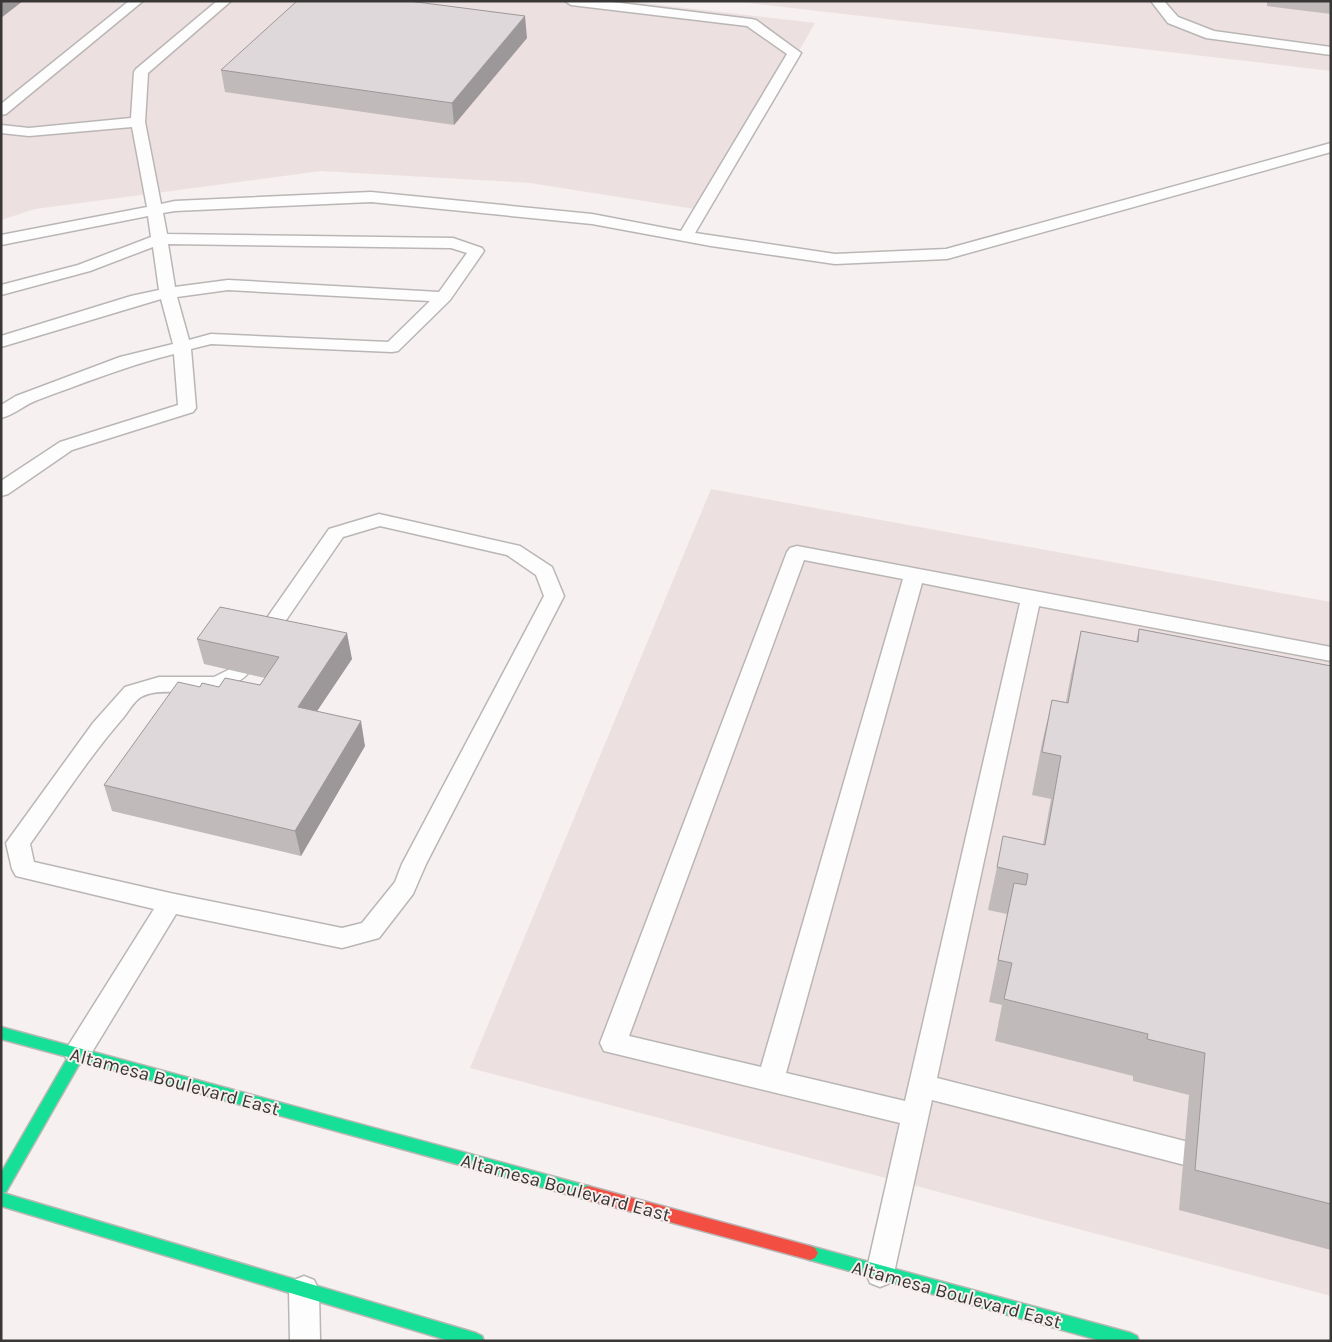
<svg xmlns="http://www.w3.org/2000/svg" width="1332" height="1342" viewBox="0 0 1332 1342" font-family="Karla,sans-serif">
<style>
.built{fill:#ede0e0}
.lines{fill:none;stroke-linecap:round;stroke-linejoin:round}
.lane-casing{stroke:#bab6b6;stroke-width:3}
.fast-casing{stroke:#bab6b6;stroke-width:3}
.jam-casing{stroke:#bab6b6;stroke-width:3}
.lane{fill:#fefdfd;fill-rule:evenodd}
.fast{fill:#16e098;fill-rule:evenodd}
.jam{fill:#f24e42;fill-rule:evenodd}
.wall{fill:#c0babb}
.shaded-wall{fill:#9c9799}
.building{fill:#dfd8da;stroke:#9c9799}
.labels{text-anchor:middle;stroke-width:4;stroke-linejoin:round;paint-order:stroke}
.near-street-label{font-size:19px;fill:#393636;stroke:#f8eeee}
</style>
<rect width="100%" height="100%" fill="#f6f0f0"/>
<path class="built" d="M 1,1 L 625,1 L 815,23 L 707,211 L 530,183 L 321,171 L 35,209 L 1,220 Z
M 733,1 L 1331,1 L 1331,71 Z
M 711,489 L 1331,602 L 1331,1296 L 470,1068 Z"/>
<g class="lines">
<g class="lane-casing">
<path id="lane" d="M 129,1 L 143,1 L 6,114 L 1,115 L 1,104 Z
M 217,1 L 231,1 L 148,73 L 145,122 L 161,204 L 175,201 L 371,192 L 592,214 L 681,231 L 787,54 L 747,26 L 571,5 L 565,1 L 604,1 L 751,19 L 756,20 L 801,53 L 695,233 L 835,254 L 946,249 L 1331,143 L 1331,152 L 947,259 L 835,264 L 711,246 L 592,224 L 371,202 L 175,211 L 163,213 L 167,234 L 453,238 L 482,248 L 484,251 L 450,300 L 398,351 L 392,352 L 211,344 L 191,349 L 196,408 L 193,412 L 72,450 L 8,494 L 1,496 L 1,481 L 60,442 L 178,405 L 174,354 C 126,366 81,384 35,401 C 23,406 14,415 1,418 L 1,405 L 16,396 L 120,357 L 173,344 L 161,299 L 1,347 L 1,336 L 131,296 L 159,290 L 153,247 L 90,271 L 1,295 L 1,285 L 78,265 L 151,237 L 148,216 L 1,245 L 1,235 L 147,207 L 132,127 L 29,136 L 1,133 L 1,125 L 29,128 L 131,118 L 134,72 L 136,69 ZM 168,244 L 451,248 L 467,253 L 439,292 L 228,280 L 175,287 ZM 228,290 L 430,301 L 388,342 L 211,334 L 189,340 L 177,297 Z
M 1151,1 L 1164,1 L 1178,17 L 1214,31 L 1331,47 L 1331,55 L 1206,38 L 1168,23 Z
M 379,514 L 520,546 L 552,567 L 564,596 L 426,864 L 413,894 L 379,938 L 342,948 L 176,914 L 86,1062 L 77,1065 L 68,1062 L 64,1054 L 68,1046 L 154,909 L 16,876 L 12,869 L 6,843 L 93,723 L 125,687 L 159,677 L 214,677 L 238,665 L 246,667 L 249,672 C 245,678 240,680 234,684 C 204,702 165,684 141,697 C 134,701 128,712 123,718 C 89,757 60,802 30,844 L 34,862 L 170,893 L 342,928 L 362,923 L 395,882 L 402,864 L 544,596 L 536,575 L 507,555 L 380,526 L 343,537 L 269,645 L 262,647 L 255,645 L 252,640 L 255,635 L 329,529 Z
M 797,546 L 1331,647 L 1331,661 L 1039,606 L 937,1078 L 1212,1148 L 1222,1151 L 1226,1160 L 1222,1169 L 1212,1172 L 932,1100 L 894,1273 L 890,1283 L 880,1287 L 870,1283 L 866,1273 L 900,1123 L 604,1051 L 600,1043 L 787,552 L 790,548 ZM 804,560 L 903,579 L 761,1067 L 629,1036 ZM 922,583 L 1020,603 L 905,1101 L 786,1073 Z
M 304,1276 L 314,1280 L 319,1290 L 320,1341 L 290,1341 L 289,1290 L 294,1280 Z"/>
</g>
<g class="fast-casing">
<path id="fast" d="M 1,1027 L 588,1186 L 593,1188 L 595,1193 L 593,1198 L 588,1200 L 81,1061 L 6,1192 L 3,1193 L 476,1333 L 482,1336 L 484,1341 L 450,1341 L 1,1206 L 1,1173 L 68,1057 L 1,1039 Z
M 810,1246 L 1131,1333 L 1137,1336 L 1139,1341 L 1102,1341 L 810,1260 L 805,1258 L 802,1253 L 805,1248 Z"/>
</g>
<g class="jam-casing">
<path id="jam" d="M 588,1186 L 810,1246 L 815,1248 L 818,1253 L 815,1258 L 810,1260 L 588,1200 L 583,1198 L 581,1193 L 583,1188 Z"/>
</g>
<use href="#lane" class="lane"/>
<use href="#fast" class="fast"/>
<use href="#jam" class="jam"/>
</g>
<path class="wall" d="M 1267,1 L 1331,1 L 1331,14 L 1267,6 Z
M 527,38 L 454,125 L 225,92 L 221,70 Z
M 1139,629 L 1331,666 L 1331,1250 L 1179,1210 L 1189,1095 L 1133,1081 L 1133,1076 L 995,1041 L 1002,1005 L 989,1002 L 1007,914 L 988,910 L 997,867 L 1043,844 L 1051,799 L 1032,795 L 1042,743 L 1052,700 L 1066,702 L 1071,675 L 1081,631 L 1136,642 Z
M 197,639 L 352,659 L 317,711 L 365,746 L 301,856 L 112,811 L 104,785 L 200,687 L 219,687 L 260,685 L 265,678 L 204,664 Z"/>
<path class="shaded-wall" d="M 1,1 L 23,1 L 1,18 Z
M 525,16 L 527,38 L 454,125 L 452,103 Z
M 347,633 L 352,659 L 303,732 L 298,707 Z
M 361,721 L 365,746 L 301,856 L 295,831 Z"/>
<path class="building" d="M 297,1 L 409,1 L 525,16 L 452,103 L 221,70 Z
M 220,607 L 347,633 L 298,707 L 361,721 L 295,831 L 104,785 L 178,682 L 200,687 L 202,683 L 219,687 L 225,678 L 260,685 L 279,657 L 197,639 Z
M 1139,629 L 1331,666 L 1331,1204 L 1195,1170 L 1205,1053 L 1147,1039 L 1148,1034 L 1004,999 L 1012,963 L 998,960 L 1014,883 L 1026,885 L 1028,874 L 997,867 L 1003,836 L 1045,845 L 1061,756 L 1042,752 L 1052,700 L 1068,703 L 1081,631 L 1138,642 Z"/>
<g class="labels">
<g class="near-street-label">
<text transform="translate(175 1081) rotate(15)" y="7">Altamesa Boulevard East</text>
<text transform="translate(566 1187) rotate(15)" y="7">Altamesa Boulevard East</text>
<text transform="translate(957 1294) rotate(15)" y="7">Altamesa Boulevard East</text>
</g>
</g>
<rect width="1332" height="1342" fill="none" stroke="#393636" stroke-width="5"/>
</svg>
